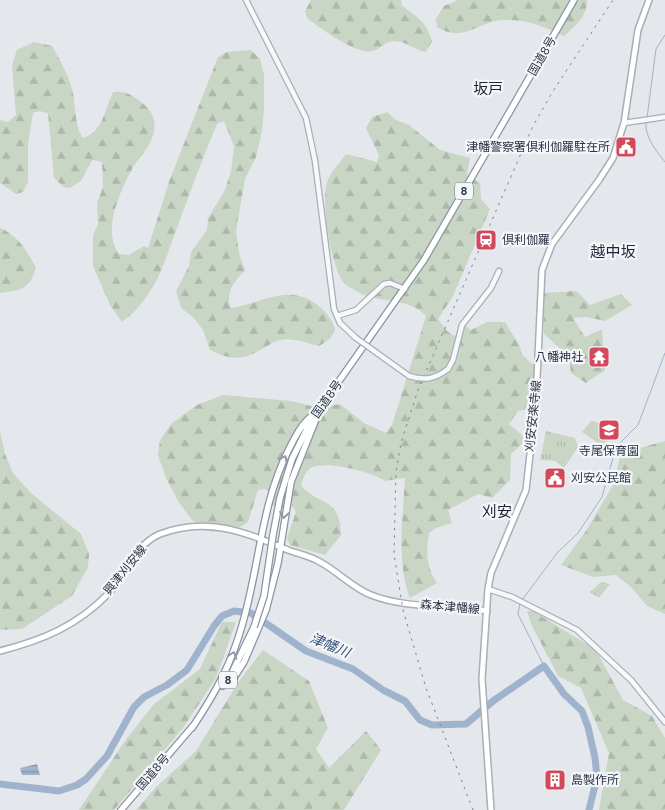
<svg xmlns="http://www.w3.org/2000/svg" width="665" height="810" viewBox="0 0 665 810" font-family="'DM Sans','Noto Sans JP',sans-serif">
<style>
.grass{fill:url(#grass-tufts)}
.forest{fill:url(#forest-firs)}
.water{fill:url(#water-rules)}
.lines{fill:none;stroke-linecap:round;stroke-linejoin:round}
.stream{stroke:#9fb4cc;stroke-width:1}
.river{stroke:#9fb4cc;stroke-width:7}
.tertiary-casing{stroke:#a9aeb7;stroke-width:7}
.secondary-casing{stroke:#a9aeb7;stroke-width:8}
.trunk-casing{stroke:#8b94a3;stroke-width:8}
.tertiary{stroke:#f7f8fa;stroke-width:4.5}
.secondary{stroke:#fff;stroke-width:5}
.trunk{stroke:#fff;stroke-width:5.5}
.rail{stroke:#7d8696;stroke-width:1;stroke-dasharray:2.5 5;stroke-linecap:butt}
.tertiary-bridge-casing{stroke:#a9aeb7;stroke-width:7;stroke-linecap:butt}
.trunk-bridge-casing{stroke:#8b94a3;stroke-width:8;stroke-linecap:butt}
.tertiary-bridge{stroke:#f7f8fa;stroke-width:4.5}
.trunk-bridge{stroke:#fff;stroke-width:5.5}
.oneway{stroke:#959aa2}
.labels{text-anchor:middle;stroke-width:4.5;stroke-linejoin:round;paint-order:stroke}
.shield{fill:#f4f6f9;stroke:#676e7b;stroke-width:1}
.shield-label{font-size:11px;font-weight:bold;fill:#2b3445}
.street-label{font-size:12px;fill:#2b3445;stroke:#f4f6f9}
.poi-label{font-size:12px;fill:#2b3445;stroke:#f4f6f9;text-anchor:start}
.water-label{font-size:14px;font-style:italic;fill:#34527a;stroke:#f4f6f9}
.quarter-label{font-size:15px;fill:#1d2536;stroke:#f4f6f9}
</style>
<defs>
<pattern id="grass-tufts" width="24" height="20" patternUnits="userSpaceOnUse" patternTransform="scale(1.25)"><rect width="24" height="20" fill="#c9d6c5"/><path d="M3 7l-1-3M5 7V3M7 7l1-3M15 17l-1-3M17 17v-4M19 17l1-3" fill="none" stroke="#adb8ab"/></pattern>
<pattern id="forest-firs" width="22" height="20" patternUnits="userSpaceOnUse" patternTransform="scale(1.25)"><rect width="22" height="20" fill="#c9d6c5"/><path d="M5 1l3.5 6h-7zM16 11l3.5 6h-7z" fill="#adb8ab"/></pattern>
<pattern id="water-rules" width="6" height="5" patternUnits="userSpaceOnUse" patternTransform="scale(1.25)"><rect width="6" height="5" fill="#9fb4cc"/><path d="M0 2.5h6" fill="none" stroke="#8293a7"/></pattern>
</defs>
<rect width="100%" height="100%" fill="#e4e7ec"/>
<path class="grass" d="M 591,421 L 597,422 L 605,434 L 603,436 L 606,442 L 602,446 L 582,432 Z
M 546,431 L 575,438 L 578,447 L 564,468 L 555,461 L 540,460 Z
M 601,582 L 610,584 L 599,598 L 590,592 Z"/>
<path class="forest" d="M 311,0 L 401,0 L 402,6 C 417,16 427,23 432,41 L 426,52 C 414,50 405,40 393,41 C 385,42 379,50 372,51 C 356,55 320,28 307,18 L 305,11 Z
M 458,0 L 587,0 C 587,17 575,26 564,36 C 544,26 526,19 504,20 C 480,20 464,44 437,27 L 436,19 L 444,6 Z
M 34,42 L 52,46 C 60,60 68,74 72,89 C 76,104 74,125 83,138 C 103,132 105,109 113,92 C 126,91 130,94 141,102 C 153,111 158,122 152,138 C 148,150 136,160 131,171 C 119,194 102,231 119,254 L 129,255 L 144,246 L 148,248 L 170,179 L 218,57 L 227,52 L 251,50 L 260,59 L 264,75 L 264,111 L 262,131 L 256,157 L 245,179 L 236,231 L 239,253 L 245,270 C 234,282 226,291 230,308 C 263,304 289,281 320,307 C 328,314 332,320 335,329 L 330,339 L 319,346 C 306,343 293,337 280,340 C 274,341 268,346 262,349 C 241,361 231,360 210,350 L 203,330 L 193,317 L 181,308 L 176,291 L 189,266 L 191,252 L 207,230 L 208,218 L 225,190 L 231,171 L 234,146 L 224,121 L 217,124 C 204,155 192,186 181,217 C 166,255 158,296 122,322 L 110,305 L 93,266 L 93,235 L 98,224 L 97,203 L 103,187 L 102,162 L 92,160 L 81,181 L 70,188 L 64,187 L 54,178 L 48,113 L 39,111 L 33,113 L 28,144 L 28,182 L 23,192 L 16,194 L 0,183 L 0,120 L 8,122 L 16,115 L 12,65 L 17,50 Z
M 387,112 L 396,120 L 409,125 L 440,150 L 470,158 L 467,175 L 480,183 L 481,199 L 490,209 L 453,296 L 438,319 L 447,331 L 454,336 L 466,326 L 471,330 L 487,322 L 505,322 L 519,345 L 523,356 L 536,367 L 532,409 L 518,411 L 509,424 L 522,435 L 524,442 L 511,454 L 510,480 L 492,498 L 478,494 L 448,510 L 452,523 L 436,528 L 429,533 C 426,550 426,568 437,583 L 410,598 C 396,561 403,517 405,478 L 385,481 C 372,472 328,461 313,467 C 305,470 303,479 301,486 C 323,508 339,496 341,535 L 325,555 L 290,545 L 287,538 L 296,512 L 293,507 L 281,509 L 272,505 L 274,494 L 265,489 L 258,490 L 248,522 L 237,529 L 211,532 L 192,520 L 178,501 L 166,478 L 158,455 L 160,440 L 172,423 L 197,405 L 223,395 L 291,401 L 319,408 L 340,404 L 364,423 L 386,433 L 392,425 L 426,316 C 410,298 382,303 362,294 C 356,291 349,287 345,284 C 331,271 322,205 326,187 C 328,174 339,164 346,154 L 377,162 L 379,155 L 366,128 L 372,117 Z
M 0,228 C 19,236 27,251 36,268 C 29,290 21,290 0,293 Z
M 577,291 L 590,305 L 621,294 L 632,305 L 605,321 L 587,317 L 573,318 L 585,337 L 602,329 L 605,370 L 586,383 L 571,373 L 569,357 L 544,334 L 543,293 Z
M 0,431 L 5,454 L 13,473 L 31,493 L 81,534 L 89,554 L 88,567 L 72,596 L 22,629 L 0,630 Z
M 665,441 L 665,614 L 647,606 L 631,587 L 616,575 L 593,577 L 561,565 L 586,531 L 613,485 L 621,453 Z
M 527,611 L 533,611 L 596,650 L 623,700 L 652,716 L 665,738 L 665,810 L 599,810 L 609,753 L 581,688 L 558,676 L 531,624 Z
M 222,622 L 236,622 L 216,678 L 183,728 L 114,810 L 79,810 L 127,738 L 154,704 L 200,669 Z
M 263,650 L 309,681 L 328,728 L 316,749 L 329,768 L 366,731 L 381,750 L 344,810 L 136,810 L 156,787 L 196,751 L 239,681 Z"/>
<path class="water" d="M 37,764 L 40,775 L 22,775 L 20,768 Z"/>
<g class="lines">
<path class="stream" d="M 647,118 L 656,49 L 665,35
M 646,122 C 644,136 657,152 665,162
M 522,600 L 557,553 L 578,533 L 602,497 L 616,447 L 638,425 L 665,353
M 520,604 L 518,614 L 544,666"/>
<path class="river" d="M 0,784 L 59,791 L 77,785 L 86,779 L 107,756 L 134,707 L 144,697 L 167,685 L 187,670 L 214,626 L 222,616 L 234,611 L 251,613 L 306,651 L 353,669 L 383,690 L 405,701 L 420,720 L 432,725 L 466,724 L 493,701 L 544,666 L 564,694 L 582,711 L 588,727 L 595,758 L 597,777 L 589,810"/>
<g class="tertiary-casing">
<path id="tertiary" d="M 246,0 L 306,118 L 315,161 L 334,309 L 340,323 L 356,338
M 624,123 L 665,117
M 337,316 L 356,310 L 384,284 L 390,283 L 405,289
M 377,353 L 409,376
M 448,369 L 453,360 L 462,325 L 491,288 L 499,271
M 488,589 L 512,597 L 577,630 L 631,680 L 665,722"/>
</g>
<g class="secondary-casing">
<path id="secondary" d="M 0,651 C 43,640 77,626 109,593 C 127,574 134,545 160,534 C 207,516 245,532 288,550 C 299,554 310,556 320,562 C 337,571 353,588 371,595 C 407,609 449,605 487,611
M 491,810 L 482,679 L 488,589 L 491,573 L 526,490 L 536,400 L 542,270 L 552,244 L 599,180 L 613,158 L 624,123 L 638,30 L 649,0"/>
</g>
<g class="trunk-casing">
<path id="trunk" d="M 273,535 L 280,498 L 292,459 L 311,421 L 424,260 L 574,0
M 230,677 L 254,627
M 223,686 L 231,682 L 244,662 L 266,610 L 278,563 L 291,482 L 316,419
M 192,728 C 216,692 232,663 243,622 C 260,563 261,504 289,449 C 295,437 302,423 313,415
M 121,810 L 193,726"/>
</g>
<use href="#tertiary" class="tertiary"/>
<use href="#secondary" class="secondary"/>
<use href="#trunk" class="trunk"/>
<path class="rail" d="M 473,810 L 426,688 L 403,610 L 394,554 L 396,472 L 401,443 L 418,390 L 533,126 L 553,91 L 613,0"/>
<g class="tertiary-bridge-casing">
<path id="tertiary-bridge" d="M 356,338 L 377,353
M 409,376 C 425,381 435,379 448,369"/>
</g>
<g class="trunk-bridge-casing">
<path id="trunk-bridge" d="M 254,627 L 264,596 L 273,535"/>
</g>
<use href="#tertiary-bridge" class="tertiary-bridge"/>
<use href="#trunk-bridge" class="trunk-bridge"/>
</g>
<defs><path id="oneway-chevron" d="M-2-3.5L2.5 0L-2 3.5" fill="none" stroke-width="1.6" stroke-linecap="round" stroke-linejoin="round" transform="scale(1.25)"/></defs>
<g class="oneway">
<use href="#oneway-chevron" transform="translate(284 459) rotate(-63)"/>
<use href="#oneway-chevron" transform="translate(284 515) rotate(99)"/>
<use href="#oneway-chevron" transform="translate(233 655) rotate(-72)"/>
</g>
<defs>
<g id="civic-square" transform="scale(1.125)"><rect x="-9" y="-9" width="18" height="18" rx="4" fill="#d1495b" stroke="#f4f6f9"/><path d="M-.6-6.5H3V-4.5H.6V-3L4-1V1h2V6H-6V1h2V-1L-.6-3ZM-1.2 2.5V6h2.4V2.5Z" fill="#fff"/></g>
<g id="station-square" transform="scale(1.125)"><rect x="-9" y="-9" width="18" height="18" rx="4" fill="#d1495b" stroke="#f4f6f9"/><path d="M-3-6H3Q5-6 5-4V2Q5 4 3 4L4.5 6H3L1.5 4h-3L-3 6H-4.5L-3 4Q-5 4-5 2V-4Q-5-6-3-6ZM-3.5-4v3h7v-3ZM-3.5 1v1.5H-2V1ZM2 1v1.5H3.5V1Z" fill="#fff"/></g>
<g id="temple-square" transform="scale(1.125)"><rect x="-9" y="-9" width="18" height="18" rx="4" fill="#d1495b" stroke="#f4f6f9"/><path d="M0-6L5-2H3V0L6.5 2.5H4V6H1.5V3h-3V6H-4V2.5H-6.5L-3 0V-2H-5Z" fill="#fff"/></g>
<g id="school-square" transform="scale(1.125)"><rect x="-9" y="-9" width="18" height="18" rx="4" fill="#d1495b" stroke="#f4f6f9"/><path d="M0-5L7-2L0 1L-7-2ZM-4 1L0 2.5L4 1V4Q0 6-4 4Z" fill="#fff"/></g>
<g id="building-square" transform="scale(1.125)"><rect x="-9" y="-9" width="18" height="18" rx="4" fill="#d1495b" stroke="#f4f6f9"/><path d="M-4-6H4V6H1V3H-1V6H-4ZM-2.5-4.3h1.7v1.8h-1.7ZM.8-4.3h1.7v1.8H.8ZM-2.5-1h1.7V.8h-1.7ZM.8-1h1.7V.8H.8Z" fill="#fff"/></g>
</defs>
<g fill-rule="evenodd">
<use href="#civic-square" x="626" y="147"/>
<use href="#station-square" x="486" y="240"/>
<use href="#temple-square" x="599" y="357"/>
<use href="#school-square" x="609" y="430"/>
<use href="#civic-square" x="555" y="478"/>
<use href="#building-square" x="555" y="780"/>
</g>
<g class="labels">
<g class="shield">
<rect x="455" y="182.5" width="18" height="17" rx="4"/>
<rect x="219" y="671.5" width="18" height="17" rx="4"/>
</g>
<g class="shield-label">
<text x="464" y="195">8</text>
<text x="228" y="684">8</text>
</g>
<g class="street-label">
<text transform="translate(542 56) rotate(-60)" y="4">国道8号</text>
<text transform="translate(327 399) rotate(-55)" y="4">国道8号</text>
<text transform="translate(533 416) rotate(-84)" y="4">刈安安楽寺線</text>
<text transform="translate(125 570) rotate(-51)" y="4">興津刈安線</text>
<text transform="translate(450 607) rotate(5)" y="4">森本津幡線</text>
<text transform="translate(153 772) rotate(-49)" y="4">国道8号</text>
</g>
<g class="poi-label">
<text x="610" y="151" text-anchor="end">津幡警察署倶利伽羅駐在所</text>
<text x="502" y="244">倶利伽羅</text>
<text x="583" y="361" text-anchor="end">八幡神社</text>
<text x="609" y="455" text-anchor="middle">寺尾保育園</text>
<text x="571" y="482">刈安公民館</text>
<text x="571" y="784">島製作所</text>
</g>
<g class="water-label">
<text transform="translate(330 645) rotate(23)" y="5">津幡川</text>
</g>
<g class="quarter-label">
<text x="488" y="94">坂戸</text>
<text x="613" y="257">越中坂</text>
<text x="497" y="517">刈安</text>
</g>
</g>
</svg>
